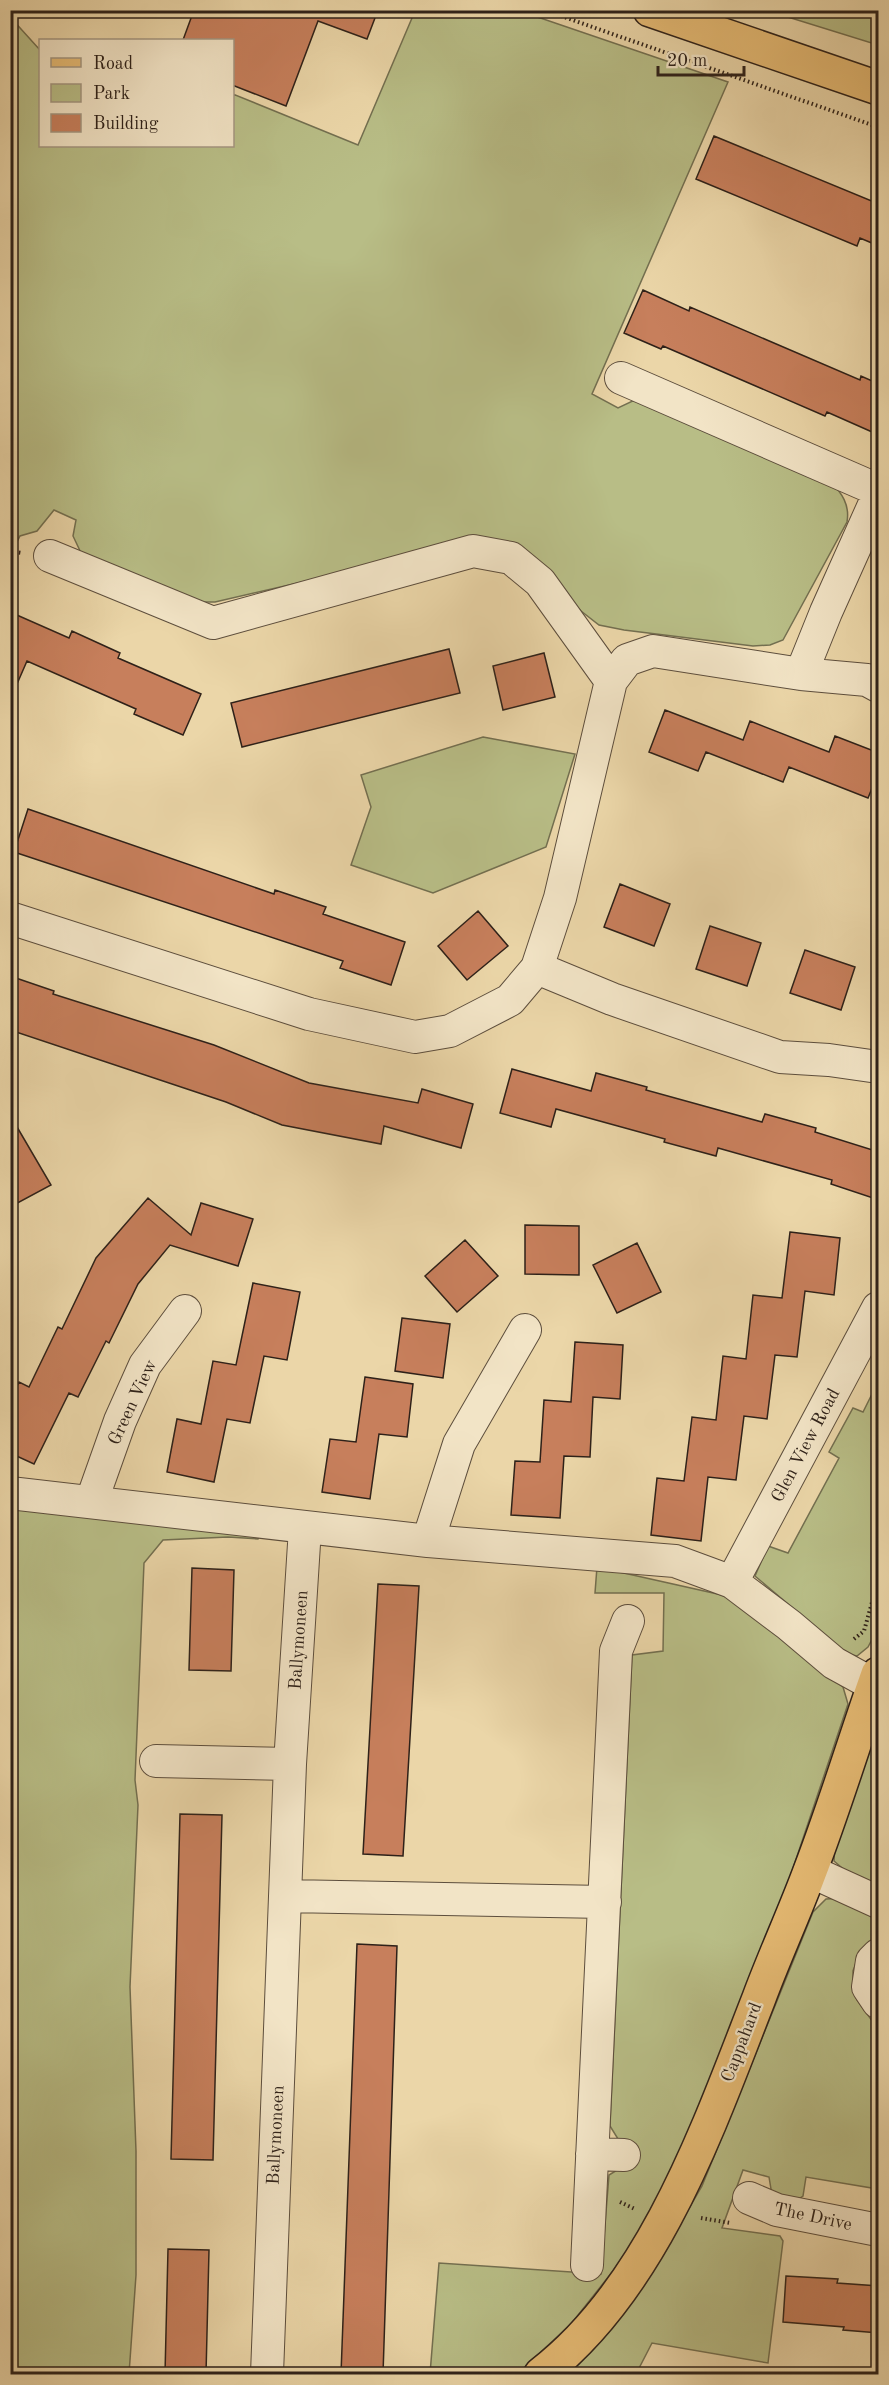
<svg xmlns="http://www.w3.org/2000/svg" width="889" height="2385" viewBox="0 0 889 2385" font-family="'Old Standard TT',serif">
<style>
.green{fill:#b8bd86;stroke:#736f50;stroke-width:1.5}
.building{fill:#c77f5c;stroke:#2e2119;stroke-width:1.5}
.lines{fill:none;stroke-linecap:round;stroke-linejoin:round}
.minor-casing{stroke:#5d4e3d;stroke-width:34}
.major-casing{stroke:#2e2119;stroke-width:36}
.path{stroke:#2e2119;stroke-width:4;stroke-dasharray:1.5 3;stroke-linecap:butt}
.minor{stroke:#f2e4c6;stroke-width:32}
.major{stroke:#e6bb74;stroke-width:33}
.labels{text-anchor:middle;stroke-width:4.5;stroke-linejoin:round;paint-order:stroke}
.street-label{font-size:18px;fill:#2e2119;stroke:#f2e4c6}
</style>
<rect width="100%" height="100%" fill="#ebd6a8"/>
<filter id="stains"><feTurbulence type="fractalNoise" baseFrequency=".00333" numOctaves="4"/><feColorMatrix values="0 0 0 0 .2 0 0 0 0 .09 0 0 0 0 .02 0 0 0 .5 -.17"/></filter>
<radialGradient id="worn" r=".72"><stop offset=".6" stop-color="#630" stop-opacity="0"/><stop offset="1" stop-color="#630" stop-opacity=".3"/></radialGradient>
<path class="green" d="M 415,11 L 520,11 L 728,82 L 592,394 L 618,408 L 641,397 L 830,481 C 842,493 850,505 847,522 L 783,640 L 770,645 L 753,646 L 624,630 L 599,625 L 581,611 L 541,568 L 481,541 L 215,602 L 194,602 L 82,555 L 73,536 L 76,520 L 54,510 L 37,531 L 20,536 L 11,554 L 11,18 L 40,50 L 40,146 L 232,146 L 233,94 L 358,145 Z
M 762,11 L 878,11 L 878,45 L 775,13 Z
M 483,737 L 575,754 L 546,847 L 433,893 L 351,865 L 371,807 L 361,775 Z
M 878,1382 L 878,1628 L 868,1647 L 857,1656 L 847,1654 L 755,1576 L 768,1546 L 788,1553 L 839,1458 L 829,1452 L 853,1408 L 863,1412 Z
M 11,1506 L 260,1534 L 258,1539 L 228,1537 L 163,1540 L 144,1563 L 135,1780 L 138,1805 L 130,1987 L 136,2151 L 136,2275 L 129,2374 L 11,2374 Z
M 597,1567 L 722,1595 L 771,1622 L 815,1665 L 843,1687 L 848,1704 L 770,1937 L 687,2137 L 651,2217 L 613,2271 L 571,2324 L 517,2374 L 430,2374 L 439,2263 L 601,2274 L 609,2175 L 627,2164 L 630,2147 L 618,2139 L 610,2126 L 632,1655 L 663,1651 L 664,1593 L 595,1593 Z
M 878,1729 L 878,1886 L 848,1873 L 834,1861 L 835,1843 Z
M 845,1898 L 878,1916 L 878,1938 L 859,1955 L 853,1971 L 853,1989 L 857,2000 L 878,2029 L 878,2189 L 806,2177 L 803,2196 L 794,2202 L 772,2195 L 769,2177 L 743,2170 L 722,2228 L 780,2236 L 783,2241 L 768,2363 L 652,2343 L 636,2374 L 562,2374 L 595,2345 L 648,2279 L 702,2186 L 813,1912 L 826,1899 Z"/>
<path class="building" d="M 194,10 L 378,10 L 367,39 L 318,21 L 286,106 L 232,85 L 232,40 L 183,40 Z
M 714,136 L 879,204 L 879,246 L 860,238 L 857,246 L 696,179 Z
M 643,290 L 689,311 L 690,307 L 860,380 L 861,376 L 879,384 L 879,435 L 827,412 L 825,416 L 663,346 L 661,349 L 624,333 Z
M 10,612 L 69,638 L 72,631 L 120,653 L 118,658 L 201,694 L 183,735 L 134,714 L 136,709 L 27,661 L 10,700 Z
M 449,649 L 460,693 L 242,747 L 231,703 Z
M 544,653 L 555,697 L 503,710 L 493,666 Z
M 665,710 L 743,740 L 750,721 L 829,752 L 835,736 L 879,753 L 879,771 L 868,798 L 789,767 L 783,782 L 706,752 L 698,771 L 649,752 Z
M 28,809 L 274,894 L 275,890 L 326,907 L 323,914 L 405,942 L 391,985 L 340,968 L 343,961 L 14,852 Z
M 620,884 L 670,904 L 654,946 L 604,927 Z
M 478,911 L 508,946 L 467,980 L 438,946 Z
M 710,926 L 761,943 L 747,986 L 696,969 Z
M 805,950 L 855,967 L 841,1010 L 790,993 Z
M 10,976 L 54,991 L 53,994 L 214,1045 L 309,1083 L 418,1103 L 422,1089 L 473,1104 L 461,1148 L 384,1126 L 381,1144 L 282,1125 L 226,1102 L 10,1030 Z
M 512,1069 L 591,1091 L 596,1073 L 647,1087 L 646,1090 L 762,1122 L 765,1114 L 816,1128 L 815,1132 L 879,1152 L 879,1200 L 831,1184 L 832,1180 L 718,1148 L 716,1156 L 664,1142 L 665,1139 L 556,1109 L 551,1127 L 500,1113 Z
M 10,1115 L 51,1185 L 10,1207 Z
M 148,1198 L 191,1235 L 201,1203 L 253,1219 L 238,1266 L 170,1245 L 138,1284 L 109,1343 L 106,1341 L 78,1397 L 69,1393 L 34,1464 L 10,1453 L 10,1401 L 19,1382 L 29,1387 L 58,1327 L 62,1329 L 96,1258 Z
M 525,1225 L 579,1226 L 579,1275 L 525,1274 Z
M 790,1232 L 840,1238 L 834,1295 L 805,1291 L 797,1357 L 775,1355 L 767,1419 L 744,1416 L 736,1480 L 708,1477 L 701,1541 L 651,1535 L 657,1478 L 684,1481 L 692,1417 L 716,1420 L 723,1356 L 746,1359 L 753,1295 L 782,1298 Z
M 465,1240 L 498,1276 L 457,1312 L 425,1276 Z
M 637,1243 L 661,1292 L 617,1313 L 593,1265 Z
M 253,1283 L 300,1292 L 287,1360 L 264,1356 L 250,1423 L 227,1419 L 214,1482 L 167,1472 L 177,1419 L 201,1424 L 213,1361 L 236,1365 Z
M 402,1318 L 450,1324 L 443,1378 L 395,1371 Z
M 575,1342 L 623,1345 L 620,1399 L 593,1397 L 590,1457 L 564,1456 L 560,1518 L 511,1515 L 515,1461 L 540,1462 L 544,1400 L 571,1402 Z
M 365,1377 L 413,1384 L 407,1437 L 379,1434 L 370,1499 L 322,1492 L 330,1439 L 356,1442 Z
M 192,1568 L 234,1570 L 231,1671 L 189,1670 Z
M 378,1584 L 419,1586 L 403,1856 L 363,1854 Z
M 180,1814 L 222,1815 L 213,2160 L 171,2159 Z
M 357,1944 L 397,1946 L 383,2374 L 341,2374 Z
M 168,2249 L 209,2250 L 206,2374 L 165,2374 Z
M 786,2276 L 838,2279 L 837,2283 L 879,2286 L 879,2333 L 843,2330 L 844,2327 L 783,2322 Z"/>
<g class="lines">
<g class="minor-casing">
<path id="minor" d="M 621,378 L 878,490
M 801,674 L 826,612 L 878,496
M 611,681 L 627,660 L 653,651 L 801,674 L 867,680 L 878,686
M 10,918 L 309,1014 L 415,1037 L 450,1031 L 510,1000 L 537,968 L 560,898 L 611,681 L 540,582 L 511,558 L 473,551 L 213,623 L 50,556
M 537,968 L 612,999 L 780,1057 L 829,1060 L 878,1067
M 10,1493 L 428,1541 L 675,1561 L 732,1582 L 789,1625 L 834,1663 L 874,1685
M 92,1500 L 120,1421 L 145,1365 L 185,1311
M 428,1541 L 459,1444 L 525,1330
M 732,1582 L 878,1308
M 156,1761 L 290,1764
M 810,1871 L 878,1902
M 287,1896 L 605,1902
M 878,1955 L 872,1961 L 868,1987 L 878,2002
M 592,2154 L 624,2155
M 749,2198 L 777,2210 L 878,2230
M 587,2265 L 616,1651 L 628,1621
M 267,2374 L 290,1764 L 305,1528"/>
</g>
<g class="major-casing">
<path id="major" d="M 650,10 L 878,88
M 541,2374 C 654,2287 709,2126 759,1998 C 775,1955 794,1914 810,1871 C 835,1806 855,1739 878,1674"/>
</g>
<path class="path" d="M 544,10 L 878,127
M 10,551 L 22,553
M 854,1639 L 864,1631 L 878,1581
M 620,2202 L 635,2209
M 701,2218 L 730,2223"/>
<use href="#minor" class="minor"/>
<use href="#major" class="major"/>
</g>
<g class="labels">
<g class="street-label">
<text transform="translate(132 1402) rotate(-65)" y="6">Green View</text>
<text transform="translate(805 1445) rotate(-62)" y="6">Glen View Road</text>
<text transform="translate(298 1640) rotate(-86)" y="6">Ballymoneen</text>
<text transform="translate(741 2042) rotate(-69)" y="6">Cappahard</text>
<text transform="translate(275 2135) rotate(-87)" y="6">Ballymoneen</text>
<text transform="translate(813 2216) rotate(12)" y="6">The Drive</text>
</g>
</g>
<rect width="889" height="2385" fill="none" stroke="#ebd6a8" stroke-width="36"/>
<rect x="12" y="12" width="865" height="2361" fill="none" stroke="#2e2119" stroke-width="3"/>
<rect x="18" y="18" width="853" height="2349" fill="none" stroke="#2e2119" stroke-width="1.5"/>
<rect x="39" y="39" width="195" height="108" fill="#f2e4c6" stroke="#a49681" stroke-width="1.5"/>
<rect x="51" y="58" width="30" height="9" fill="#e6bb74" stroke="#a49681" stroke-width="1.5"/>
<text x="93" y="69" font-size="18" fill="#2e2119">Road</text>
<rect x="51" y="84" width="30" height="18" fill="#b8bd86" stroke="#a49681" stroke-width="1.5"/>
<text x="93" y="99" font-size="18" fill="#2e2119">Park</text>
<rect x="51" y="114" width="30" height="18" fill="#c77f5c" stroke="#a49681" stroke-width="1.5"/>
<text x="93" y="129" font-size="18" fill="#2e2119">Building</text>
<path d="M658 66v9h86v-9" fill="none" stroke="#2e2119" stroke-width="3"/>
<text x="667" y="66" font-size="18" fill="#2e2119" stroke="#f2e4c6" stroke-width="4.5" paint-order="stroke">20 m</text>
<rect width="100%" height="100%" filter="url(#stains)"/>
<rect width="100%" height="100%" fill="url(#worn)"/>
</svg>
